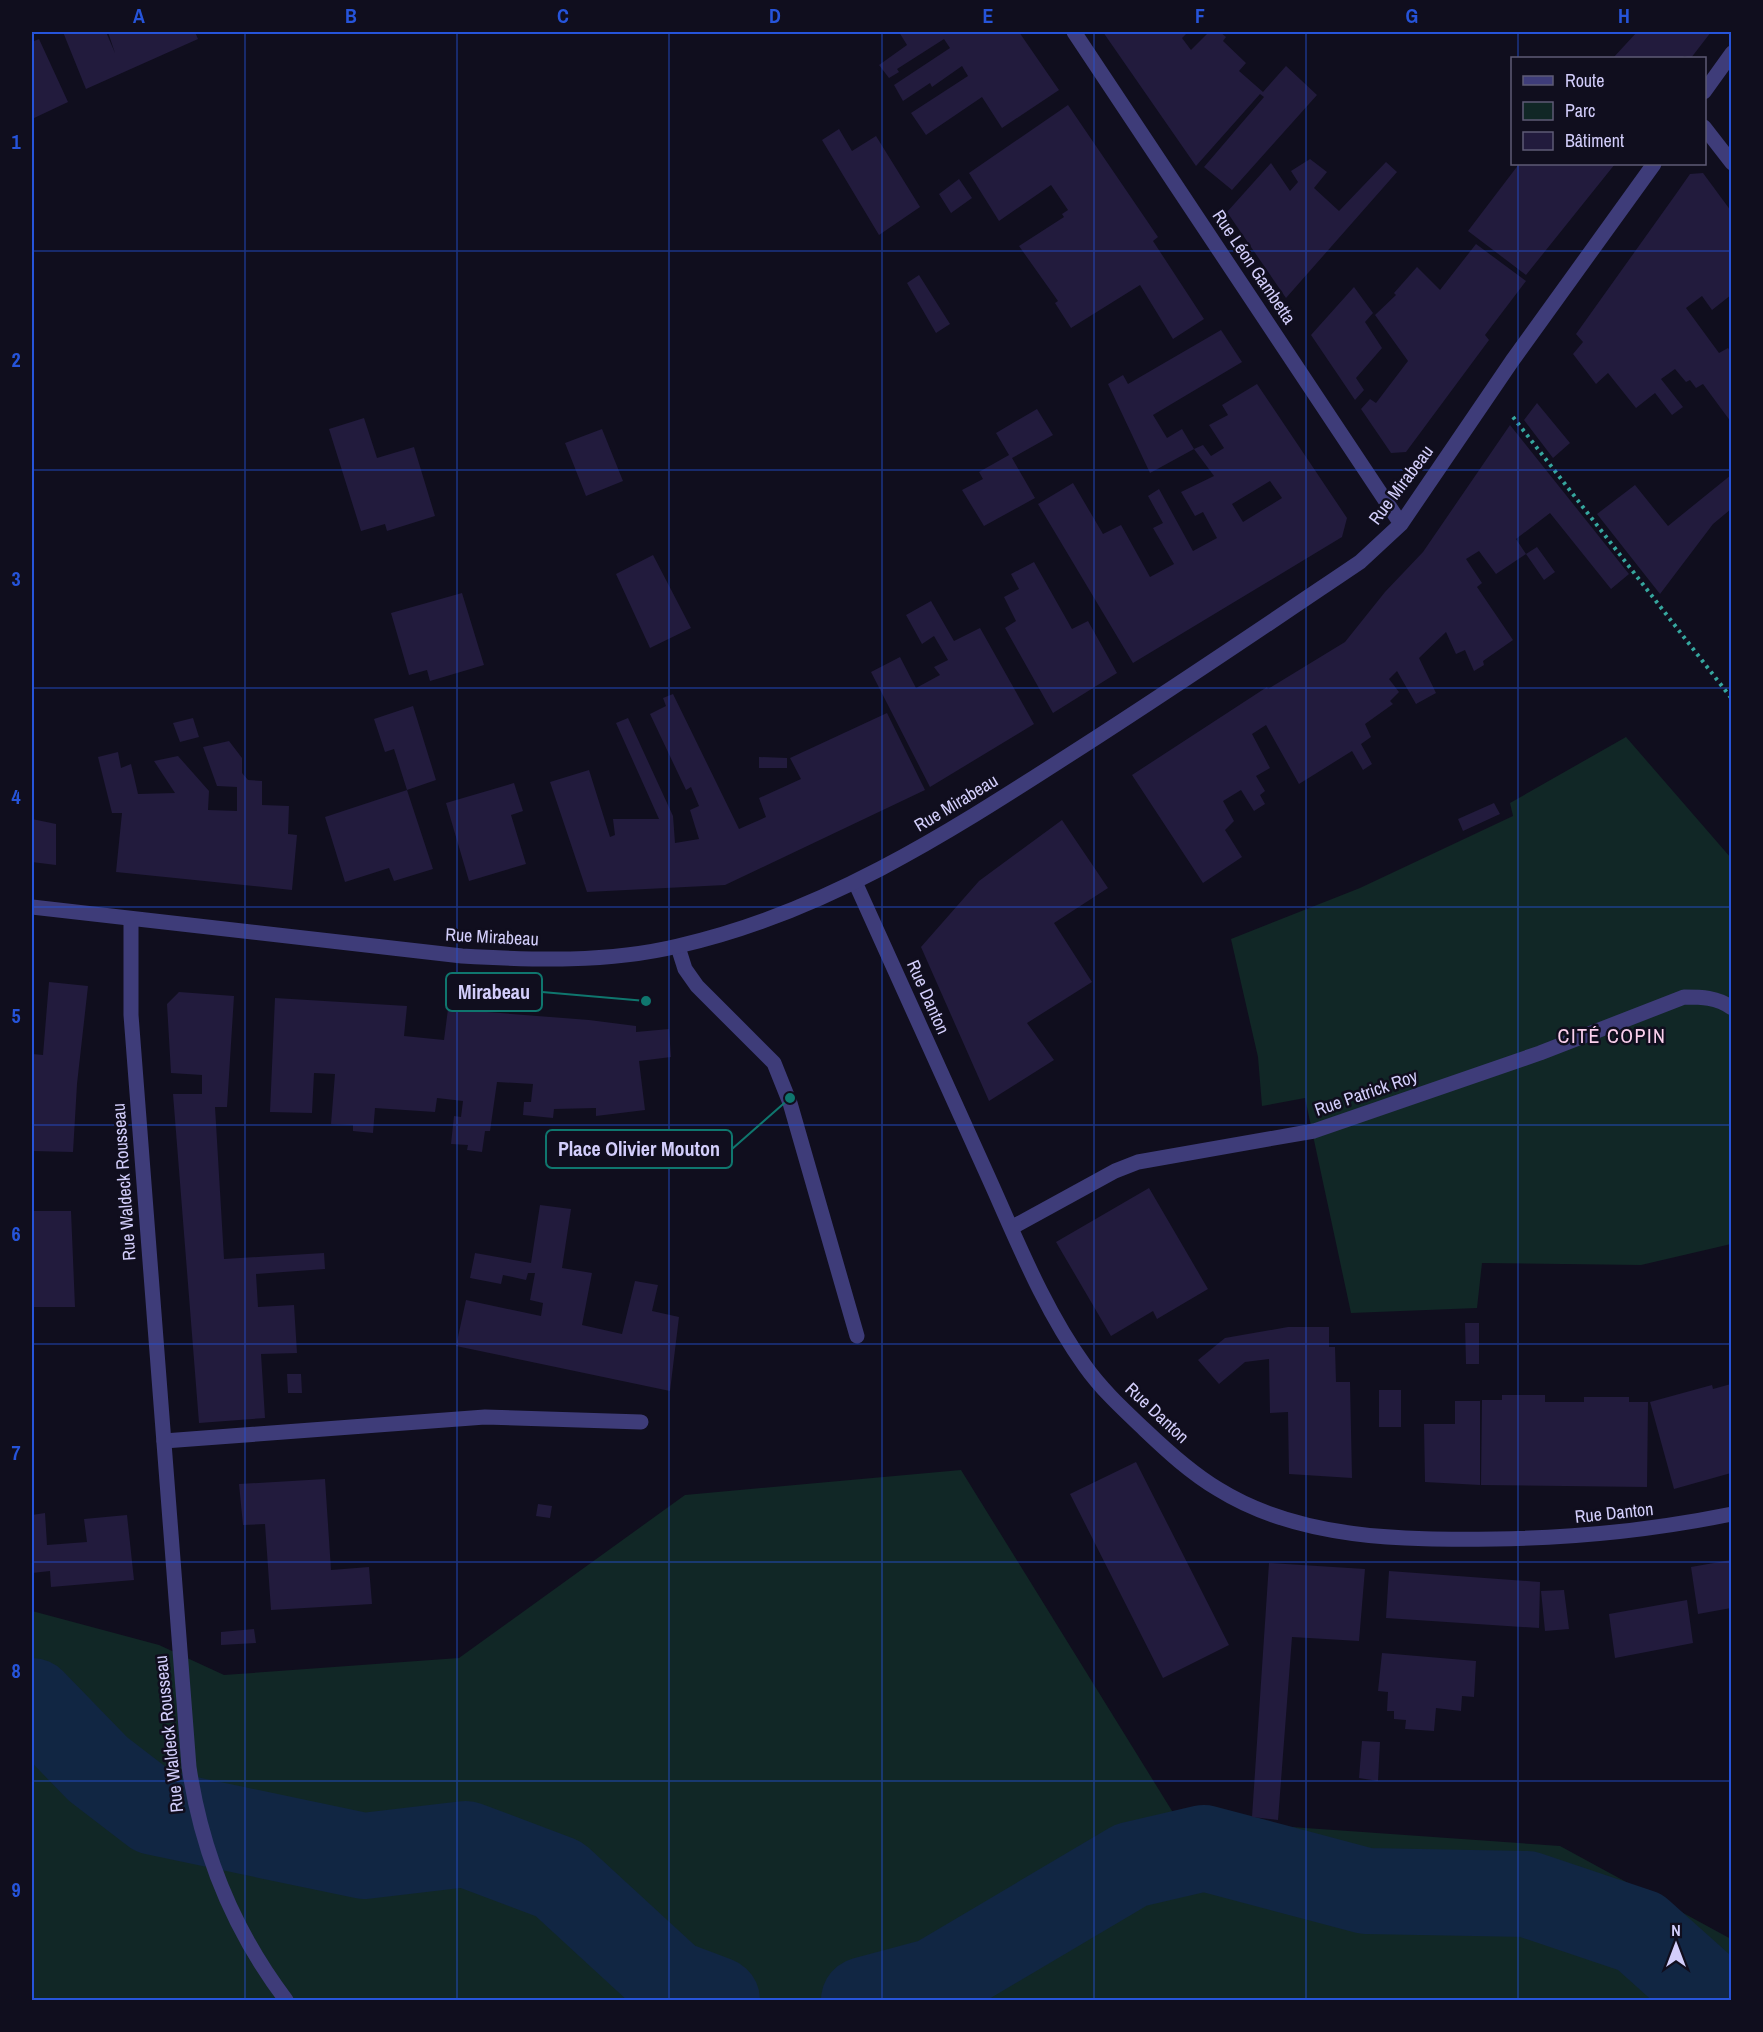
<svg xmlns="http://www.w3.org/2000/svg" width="1763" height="2032" viewBox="0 0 1763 2032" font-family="'Archivo Narrow',sans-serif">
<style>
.green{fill:#112726}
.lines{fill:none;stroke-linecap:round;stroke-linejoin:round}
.river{stroke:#112643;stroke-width:86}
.building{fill:#221b3d;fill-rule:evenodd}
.path{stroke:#36a79f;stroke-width:4;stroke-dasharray:3 4.5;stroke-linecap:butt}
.service{stroke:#3e3c79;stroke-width:15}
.minor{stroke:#3e3c79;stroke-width:15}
.tertiary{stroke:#3e3c79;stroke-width:15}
.grid{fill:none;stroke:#2654da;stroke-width:1.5;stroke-opacity:0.55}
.labels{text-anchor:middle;stroke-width:5;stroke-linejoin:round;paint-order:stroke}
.street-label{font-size:18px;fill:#d3cefb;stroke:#100e1e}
.neighbourhood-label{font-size:20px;letter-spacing:1.5px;fill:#fbd0ec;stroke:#100e1e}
.leader{fill:none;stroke:#0f766e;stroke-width:2}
.callout-dot{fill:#0f766e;stroke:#100e1e;stroke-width:2}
.callout{fill:#100e1e;stroke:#0f766e;stroke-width:2}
.callout-label{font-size:20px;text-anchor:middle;font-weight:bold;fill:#d3cefb}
.neatline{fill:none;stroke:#2654da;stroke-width:2}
.grid-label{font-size:20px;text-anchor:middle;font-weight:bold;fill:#2654da}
</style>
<rect width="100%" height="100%" fill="#100e1e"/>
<path class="green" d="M 1626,737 L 1731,858 L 1731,1244 L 1641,1265 L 1482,1263 L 1477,1308 L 1351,1313 L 1305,1098 L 1262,1106 L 1258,1057 L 1231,939 L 1360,888 L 1513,816 L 1510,803 Z
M 961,1470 L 1177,1819 L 1560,1846 L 1731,1939 L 1731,2000 L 32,2000 L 32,1611 L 159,1645 L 224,1675 L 459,1658 L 685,1495 Z"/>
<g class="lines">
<path class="river" d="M 32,1701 L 98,1769 L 154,1812 L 364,1856 L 466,1844 L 559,1879 L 672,1983 L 717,2000
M 864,2000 L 935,1981 L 1131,1865 L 1204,1848 L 1366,1891 L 1527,1894 L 1640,1932 L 1716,2000"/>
</g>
<path class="building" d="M 63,32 L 106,32 L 115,53 L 108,32 L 195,32 L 198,39 L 86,89 Z
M 899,32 L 1019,32 L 1059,90 L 1002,128 L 982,97 L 926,135 L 911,113 L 968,76 L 962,66 L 932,87 L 930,83 L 903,101 L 894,85 L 950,48 L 944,39 L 897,69 L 899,72 L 889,78 L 879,65 L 907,45 Z
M 1103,32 L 1188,32 L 1182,38 L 1191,50 L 1209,32 L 1220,32 L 1226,37 L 1223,41 L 1246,63 L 1239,71 L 1263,92 L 1286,66 L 1317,95 L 1232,190 L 1204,167 L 1264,97 L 1260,94 L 1196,166 Z
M 1637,32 L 1711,32 L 1691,58 L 1684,56 L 1682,58 L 1613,58 Z
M 39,39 L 68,102 L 32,119 L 32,42 Z
M 1068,105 L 1158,237 L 1153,241 L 1204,319 L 1173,339 L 1140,285 L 1071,328 L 1055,303 L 1058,301 L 1019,246 L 1064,217 L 1062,214 L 1068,210 L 1051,185 L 999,221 L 969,173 Z
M 839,129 L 852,151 L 876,136 L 920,207 L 879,235 L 822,140 Z
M 1310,159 L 1327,172 L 1314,188 L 1339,211 L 1386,162 L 1397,172 L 1286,298 L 1227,212 L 1271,163 L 1290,191 L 1298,182 L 1291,171 Z
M 1519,164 L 1615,164 L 1526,275 L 1468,231 Z
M 1703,173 L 1731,211 L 1731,263 L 1729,265 L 1731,269 L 1731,295 L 1712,310 L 1702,296 L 1686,308 L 1719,353 L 1728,348 L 1731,352 L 1731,422 L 1703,384 L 1696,388 L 1690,380 L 1686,382 L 1675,369 L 1661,379 L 1683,407 L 1672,415 L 1655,393 L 1636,408 L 1608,373 L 1596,384 L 1573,354 L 1583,342 L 1576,334 L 1676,194 L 1690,174 Z
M 959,179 L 972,198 L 951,213 L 939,194 Z
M 1476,244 L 1526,281 L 1485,335 L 1489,340 L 1406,452 L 1391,453 L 1361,409 L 1370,399 L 1376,403 L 1408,361 L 1375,315 L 1396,295 L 1394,293 L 1417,267 L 1440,290 Z
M 919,275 L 950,324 L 936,333 L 907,283 Z
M 1354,287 L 1373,313 L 1365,322 L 1382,348 L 1356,378 L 1364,390 L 1355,400 L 1311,335 Z
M 1221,330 L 1242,362 L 1153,415 L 1167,438 L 1182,429 L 1194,449 L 1150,473 L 1108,384 L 1123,375 L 1128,384 Z
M 1257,384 L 1347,518 L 1342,537 L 1133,663 L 1038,504 L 1073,483 L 1103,534 L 1121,525 L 1150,577 L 1174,564 L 1153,528 L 1163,523 L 1148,496 L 1159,489 L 1193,551 L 1217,538 L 1203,512 L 1195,516 L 1181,492 L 1214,476 L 1194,449 L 1203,445 L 1211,456 L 1224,448 L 1209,425 L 1228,415 L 1222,405 ZM 1270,481 L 1282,498 L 1243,522 L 1232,504 Z
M 1537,403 L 1570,443 L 1553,458 L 1524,420 Z
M 1037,409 L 1053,435 L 1012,458 L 1035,498 L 984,526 L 962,490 L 983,479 L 979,472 L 1009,455 L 996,433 Z
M 364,418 L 377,458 L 414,447 L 435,516 L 387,531 L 385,524 L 361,531 L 329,429 Z
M 1510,425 L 1629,574 L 1611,589 L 1550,513 L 1516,539 L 1526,554 L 1537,547 L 1555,572 L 1544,580 L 1526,554 L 1496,574 L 1479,551 L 1466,559 L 1482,583 L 1477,587 L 1513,640 L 1483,661 L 1484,665 L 1474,671 L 1465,650 L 1456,654 L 1446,632 L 1419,658 L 1436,693 L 1416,704 L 1397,671 L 1389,679 L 1399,692 L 1390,701 L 1393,704 L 1365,724 L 1371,737 L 1361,744 L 1372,764 L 1363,770 L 1352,751 L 1299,784 L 1266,725 L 1252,734 L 1270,768 L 1256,776 L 1265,791 L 1260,795 L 1265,804 L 1254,811 L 1241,790 L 1223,801 L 1234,821 L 1225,830 L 1242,857 L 1203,883 L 1132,775 L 1267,687 L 1268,689 L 1345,642 L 1385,592 L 1423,552 Z
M 602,429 L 623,481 L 586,496 L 565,443 Z
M 1731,475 L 1731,509 L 1713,524 L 1660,594 L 1597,514 L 1635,485 L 1668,526 Z
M 653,555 L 691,628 L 650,648 L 616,574 Z
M 1034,562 L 1072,629 L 1088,621 L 1117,673 L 1053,713 L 1005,628 L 1016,621 L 1004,597 L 1019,589 L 1011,574 Z
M 462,593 L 484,665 L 430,681 L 427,670 L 409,675 L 391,613 Z
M 931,601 L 954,641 L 980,628 L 1034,724 L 930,787 L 871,672 L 900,657 L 916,688 L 940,675 L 934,667 L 948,660 L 934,636 L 922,644 L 906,615 Z
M 673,694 L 739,829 L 766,817 L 759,798 L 801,779 L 790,758 L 887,713 L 925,790 L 725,885 L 587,892 L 550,782 L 589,770 L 610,837 L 615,835 L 613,819 L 659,819 L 616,723 L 628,718 L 673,816 L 675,843 L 699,839 L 690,810 L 699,806 L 691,787 L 686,790 L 650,714 L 666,706 L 663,698 Z
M 413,706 L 436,780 L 407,790 L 433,869 L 394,881 L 389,868 L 345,882 L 325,817 L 407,790 L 394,749 L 385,752 L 374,719 Z
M 193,718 L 199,737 L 180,742 L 173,723 Z
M 229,741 L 242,758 L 242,773 L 248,780 L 262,781 L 262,805 L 289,806 L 288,834 L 297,835 L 292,890 L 116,872 L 122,813 L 112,813 L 98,757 L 118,752 L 121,768 L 131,764 L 138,794 L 175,793 L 154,761 L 178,756 L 209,791 L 208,810 L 237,811 L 237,787 L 217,786 L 203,747 Z
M 759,757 L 787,758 L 787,768 L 759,768 Z
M 514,783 L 523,811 L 511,815 L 526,864 L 469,881 L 446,803 Z
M 1494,803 L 1500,814 L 1463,831 L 1458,819 Z
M 32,819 L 56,824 L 56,865 L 32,862 Z
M 1062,820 L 1108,888 L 1054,923 L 1092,982 L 1027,1023 L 1054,1060 L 989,1101 L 921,947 L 979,881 Z
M 49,982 L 88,986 L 77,1084 L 73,1152 L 32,1151 L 32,1054 L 43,1055 Z
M 179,992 L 234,996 L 227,1107 L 215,1107 L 224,1259 L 324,1253 L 325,1269 L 256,1274 L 258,1307 L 294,1305 L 297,1353 L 261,1354 L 265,1418 L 199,1423 L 173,1094 L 202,1094 L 202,1075 L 171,1073 L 167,1004 Z
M 275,998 L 407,1006 L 404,1036 L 444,1040 L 448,1009 L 589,1020 L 636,1026 L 636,1032 L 669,1029 L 671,1057 L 639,1061 L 645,1110 L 596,1116 L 596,1108 L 554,1109 L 553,1118 L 523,1115 L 524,1102 L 531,1102 L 533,1084 L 497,1082 L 490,1131 L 485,1131 L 482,1152 L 467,1150 L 468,1145 L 451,1144 L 454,1116 L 461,1117 L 463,1101 L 437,1098 L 435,1112 L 375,1108 L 373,1133 L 353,1131 L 353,1125 L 331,1124 L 335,1074 L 314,1073 L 312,1113 L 270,1112 Z
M 1149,1188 L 1208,1289 L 1157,1319 L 1153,1311 L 1111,1336 L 1056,1242 Z
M 540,1205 L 571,1209 L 562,1268 L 592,1273 L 582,1325 L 622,1334 L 635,1281 L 658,1285 L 652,1311 L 679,1317 L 670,1391 L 456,1346 L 466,1300 L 541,1316 L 543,1303 L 530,1300 L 535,1273 L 528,1273 L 526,1280 L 503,1275 L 501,1284 L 470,1278 L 475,1253 L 531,1263 Z
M 32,1211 L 71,1211 L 75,1307 L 33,1307 Z
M 1465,1323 L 1479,1323 L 1479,1364 L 1466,1364 Z
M 1288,1327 L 1329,1327 L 1329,1347 L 1335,1347 L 1336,1382 L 1350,1382 L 1352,1478 L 1289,1474 L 1288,1412 L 1270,1413 L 1269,1359 L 1245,1362 L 1219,1384 L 1198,1360 L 1225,1338 Z
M 287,1374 L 301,1374 L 302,1393 L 288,1393 Z
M 1731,1384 L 1731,1473 L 1674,1489 L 1650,1402 L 1712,1385 L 1713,1389 Z
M 1379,1390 L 1401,1390 L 1401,1427 L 1379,1427 Z
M 1502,1395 L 1545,1395 L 1545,1402 L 1584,1402 L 1584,1397 L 1629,1397 L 1629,1402 L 1648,1402 L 1647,1487 L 1481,1485 L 1482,1400 L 1502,1400 Z
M 1455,1401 L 1480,1401 L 1480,1485 L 1425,1482 L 1424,1424 L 1455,1424 Z
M 1136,1462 L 1229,1645 L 1163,1678 L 1070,1494 Z
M 325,1479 L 331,1570 L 369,1567 L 372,1604 L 271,1610 L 265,1524 L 243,1525 L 239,1484 Z
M 538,1504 L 552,1506 L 550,1518 L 536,1516 Z
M 45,1513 L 47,1545 L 87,1542 L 84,1519 L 127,1515 L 134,1580 L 51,1587 L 50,1571 L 32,1573 L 32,1515 Z
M 1731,1560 L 1731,1608 L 1698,1614 L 1691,1567 Z
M 1269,1563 L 1365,1569 L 1359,1641 L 1292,1637 L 1278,1820 L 1252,1817 Z
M 1389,1571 L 1540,1582 L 1539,1628 L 1386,1618 Z
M 1564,1590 L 1569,1629 L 1545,1631 L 1541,1591 Z
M 1687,1600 L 1693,1643 L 1615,1658 L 1609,1614 Z
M 254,1629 L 256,1643 L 221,1645 L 221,1632 Z
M 1382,1653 L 1476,1661 L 1474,1697 L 1462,1696 L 1461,1711 L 1436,1708 L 1434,1731 L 1405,1729 L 1406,1720 L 1394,1719 L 1394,1711 L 1387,1711 L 1388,1692 L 1378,1691 Z
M 1362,1741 L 1380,1742 L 1378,1781 L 1359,1778 Z"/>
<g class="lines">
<path class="path" d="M 1513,417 L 1732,699"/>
<path class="service" d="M 678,947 L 685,969 L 697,986 L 774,1063 L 790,1103 L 857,1336
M 164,1441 L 485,1417 L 641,1422"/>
<path class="minor" d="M 1704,127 L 1732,163
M 855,882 C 899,979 942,1075 986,1172 C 1016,1238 1043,1308 1085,1366 C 1102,1390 1124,1410 1145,1430 C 1167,1451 1191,1473 1218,1489 C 1300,1540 1403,1540 1496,1539 C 1576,1538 1653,1530 1732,1514
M 1011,1228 L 1115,1171 L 1138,1162 L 1314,1131 L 1540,1053 L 1684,997 C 1701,997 1717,997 1732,1008"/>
<path class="tertiary" d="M 1074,32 L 1401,524
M 1704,92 L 1732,53
M 32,907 L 462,956 C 534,960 607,963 678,946 C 821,914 945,835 1066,757 C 1165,694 1262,628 1360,562 L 1401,524 L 1512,361 L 1654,164
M 131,920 L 131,1015 L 189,1767 C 202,1854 233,1930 286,2000"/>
</g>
<path class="grid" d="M 245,32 L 245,2000M 457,32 L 457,2000M 669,32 L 669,2000M 882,32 L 882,2000M 1094,32 L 1094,2000M 1306,32 L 1306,2000M 1518,32 L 1518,58M 1518,164 L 1518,2000M 32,251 L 1732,251M 32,470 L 1732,470M 32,688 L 1732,688M 32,907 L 1732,907M 32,1125 L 1732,1125M 32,1344 L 1732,1344M 32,1562 L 1732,1562M 32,1781 L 1732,1781"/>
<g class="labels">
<g class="street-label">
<text transform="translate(1254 267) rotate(56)" y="6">Rue Léon Gambetta</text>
<text transform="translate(1401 485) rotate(-53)" y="6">Rue Mirabeau</text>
<text transform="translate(956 803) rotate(-31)" y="6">Rue Mirabeau</text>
<text transform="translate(492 937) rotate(3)" y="6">Rue Mirabeau</text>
<text transform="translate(928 997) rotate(66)" y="6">Rue Danton</text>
<text transform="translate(1366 1093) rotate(-19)" y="6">Rue Patrick Roy</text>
<text transform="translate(124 1182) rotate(-94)" y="6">Rue Waldeck Rousseau</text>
<text transform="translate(1157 1413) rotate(43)" y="6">Rue Danton</text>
<text transform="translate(1614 1513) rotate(-6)" y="6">Rue Danton</text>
<text transform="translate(169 1734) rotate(-96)" y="6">Rue Waldeck Rousseau</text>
</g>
<g class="neighbourhood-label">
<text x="1612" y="1043">CITÉ COPIN</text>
</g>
</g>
<path class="leader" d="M646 1001L542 992M790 1098L732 1149"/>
<g class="callout-dot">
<circle cx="646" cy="1001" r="6"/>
<circle cx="790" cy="1098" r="6"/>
</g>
<g class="callout">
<rect x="446" y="973" width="96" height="38" rx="6"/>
<rect x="546" y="1130" width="186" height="38" rx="6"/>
</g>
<g class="callout-label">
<text x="494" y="999">Mirabeau</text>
<text x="639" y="1156">Place Olivier Mouton</text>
</g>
<rect width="1763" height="2032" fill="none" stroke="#100e1e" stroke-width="66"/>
<rect x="1511" y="57" width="195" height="108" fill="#100e1e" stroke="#5e5b76" stroke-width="1.5"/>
<rect x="1523" y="76" width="30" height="9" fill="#3e3c79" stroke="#5e5b76" stroke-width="1.5"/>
<text x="1565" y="87" font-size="18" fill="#d3cefb">Route</text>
<rect x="1523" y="102" width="30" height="18" fill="#112726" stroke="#5e5b76" stroke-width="1.5"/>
<text x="1565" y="117" font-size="18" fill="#d3cefb">Parc</text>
<rect x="1523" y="132" width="30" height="18" fill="#221b3d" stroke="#5e5b76" stroke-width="1.5"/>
<text x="1565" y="147" font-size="18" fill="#d3cefb">Bâtiment</text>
<g transform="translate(1676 1945)" stroke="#100e1e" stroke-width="4.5" paint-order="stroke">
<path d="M0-4.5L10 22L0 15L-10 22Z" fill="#d3cefb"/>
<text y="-9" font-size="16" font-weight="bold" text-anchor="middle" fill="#d3cefb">N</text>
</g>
<rect x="33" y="33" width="1697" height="1966" class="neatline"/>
<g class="grid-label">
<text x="139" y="23">A</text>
<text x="351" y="23">B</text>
<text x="563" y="23">C</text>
<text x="775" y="23">D</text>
<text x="988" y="23">E</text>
<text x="1200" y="23">F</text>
<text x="1412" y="23">G</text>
<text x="1624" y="23">H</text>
<text x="16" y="149">1</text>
<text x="16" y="367">2</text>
<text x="16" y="586">3</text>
<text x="16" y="804">4</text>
<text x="16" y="1023">5</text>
<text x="16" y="1241">6</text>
<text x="16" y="1460">7</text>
<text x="16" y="1678">8</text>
<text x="16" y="1897">9</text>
</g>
</svg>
